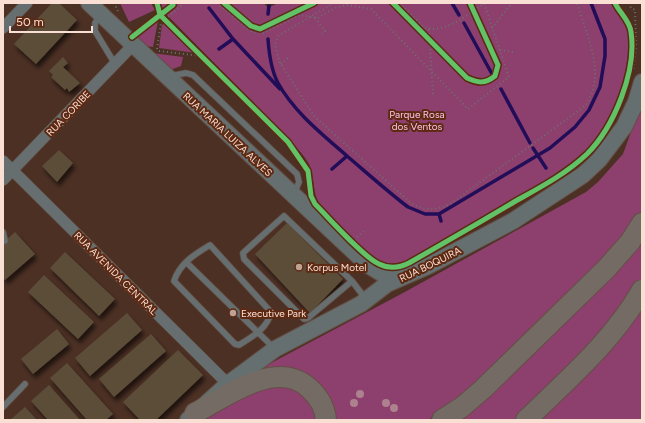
<svg xmlns="http://www.w3.org/2000/svg" width="645" height="423" viewBox="0 0 645 423" font-family="Figtree,sans-serif">
<style>
.green{fill:#8d406e}
.lines{fill:none;stroke-linecap:round;stroke-linejoin:round}
.stream{stroke:#220d59;stroke-width:3.5}
.building{fill:#5c4d38;filter:url(#shadow)}
.lane-casing{stroke:#644e44;stroke-width:7}
.street-casing{stroke:#644e44;stroke-width:12}
.secondary-casing{stroke:#644e44;stroke-width:18}
.highway-casing{stroke:#644e44;stroke-width:22}
.path{stroke:#6d7070;stroke-width:2;stroke-dasharray:1 3;stroke-linecap:butt}
.lane{stroke:#666e70;stroke-width:5.5}
.street{stroke:#666e70;stroke-width:11}
.secondary{stroke:#666f70;stroke-width:16}
.highway{stroke:#746b65;stroke-width:20}
.cycleway-casing{stroke:#5e2912;stroke-width:8}
.cycleway{stroke:#61c268;stroke-width:5}
.tree{fill:#ae818f}
.poi-dot{fill:#bda296;stroke:#5e2912;stroke-width:1.5}
.labels{text-anchor:middle;stroke-width:4;stroke-linejoin:round;paint-order:stroke}
.street-label{font-size:10px;fill:#fadfd4;stroke:#5e2912}
.park-label{font-size:10px;fill:#fec4e7;stroke:#5e2912}
.poi-label{font-size:10px;fill:#fadfd4;stroke:#5e2912;text-anchor:start}
</style>
<defs>
<filter id="shadow"><feDropShadow dx="2.5" dy="4.5" stdDeviation="2" flood-color="#0009"/></filter>
</defs>
<rect width="100%" height="100%" fill="#4c3024"/>
<path class="green" d="M 120,3 L 151,3 L 155,10 L 129,22 Z
M 160,3 L 264,3 L 268,8 L 278,3 L 611,3 C 614,13 627,21 628,31 C 633,68 612,123 587,149 C 566,171 537,185 511,200 C 476,221 441,241 406,261 C 399,263 391,265 384,263 C 369,258 332,217 319,203 C 312,191 315,177 309,164 C 303,153 292,143 283,133 L 166,14 Z
M 158,21 L 153,47 L 145,46 L 136,37 Z
M 165,23 L 196,53 L 159,48 L 162,25 Z
M 152,53 L 183,57 L 181,66 L 170,70 Z
M 642,102 L 642,209 L 639,217 L 623,240 L 501,364 L 440,413 L 428,420 L 330,420 L 327,404 L 256,371 L 403,293 L 586,192 L 598,182 L 623,154 Z
M 642,236 L 642,279 L 631,297 L 580,359 L 516,420 L 451,420 Z
M 642,304 L 642,420 L 536,420 Z
M 284,385 L 310,398 L 318,420 L 198,420 L 246,391 Z"/>
<g class="lines">
<path class="stream" d="M 452,3 L 459,15
M 209,8 L 233,39 L 280,89
M 268,14 L 269,6
M 464,23 L 492,74
M 268,39 C 269,53 271,70 278,83 C 294,112 322,134 347,156 C 367,173 387,191 408,207 L 425,214 L 439,214 L 550,148 L 575,127 L 589,110 L 600,87 L 605,56 L 605,39 L 591,3
M 219,49 L 233,39
M 501,89 L 530,143
M 533,148 L 546,168
M 332,169 L 347,156
M 439,214 L 441,221"/>
</g>
<path class="building" d="M 52,3 L 59,3 L 77,20 L 36,64 L 14,44 Z
M 63,57 L 68,63 L 63,67 L 80,83 L 69,92 L 67,88 L 65,90 L 51,77 L 53,75 L 49,71 Z
M 59,150 L 73,163 L 57,182 L 42,166 Z
M 287,223 L 343,279 L 310,313 L 255,254 Z
M 15,232 L 35,254 L 5,280 L 3,278 L 3,243 Z
M 65,252 L 115,299 L 99,316 L 50,268 Z
M 44,275 L 94,322 L 78,339 L 28,292 Z
M 127,313 L 142,330 L 90,376 L 75,358 Z
M 57,329 L 69,344 L 33,374 L 21,359 Z
M 151,334 L 166,351 L 114,397 L 99,379 Z
M 178,350 L 203,375 L 156,420 L 140,420 L 123,402 Z
M 67,363 L 113,414 L 106,420 L 87,420 L 50,378 Z
M 49,385 L 80,420 L 48,420 L 31,401 Z
M 25,407 L 37,420 L 10,420 Z"/>
<g class="lines">
<g class="lane-casing">
<path id="lane" d="M 101,15 L 95,23 L 95,31 L 115,64
M 171,76 L 186,73 L 193,75 L 297,174 L 299,182 L 294,194
M 3,232 L 5,241
M 210,245 L 271,312 C 268,328 252,337 239,345 L 235,344 L 174,281 C 180,263 195,254 210,245 Z
M 186,262 L 275,349
M 352,281 L 308,318 L 304,319 L 244,259 L 243,253 L 284,216 L 352,281 L 365,298
M 3,407 L 25,384"/>
</g>
<g class="street-casing">
<path id="street" d="M 3,28 L 27,3
M 3,161 L 228,384
M 3,180 L 133,45"/>
</g>
<g class="secondary-casing">
<path id="secondary" d="M 89,3 L 368,265 L 386,276 L 402,276
M 188,420 L 228,384 L 275,349 L 361,304 L 387,284 L 428,266 L 513,221 L 583,175 L 599,160 L 624,127 L 636,102 L 642,82"/>
</g>
<g class="highway-casing">
<path id="highway" d="M 195,413 C 226,397 276,358 309,388 C 319,397 325,407 326,420
M 442,420 L 462,407 L 483,389 L 606,269 L 630,242 L 642,223
M 526,420 C 567,380 613,341 642,290"/>
</g>
<path class="path" d="M 114,3 L 118,11
M 217,3 L 252,32 L 263,33 L 300,15 L 318,18 L 335,8 L 347,5 L 371,9 L 468,109 L 509,77 L 484,3
M 334,3 L 278,36 L 275,44 L 279,61 L 314,116 L 411,203 C 425,211 435,211 450,204 L 585,106 C 607,74 587,37 577,3
M 399,3 L 424,27 C 438,34 462,20 473,11 L 474,3
M 629,3 L 631,8 L 635,10 L 636,48 L 633,72
M 474,10 L 484,4
M 315,18 L 325,31 L 322,34
M 492,28 L 512,3
M 429,29 L 433,95
M 157,49 L 161,23 L 184,3
M 500,50 L 513,52
M 159,51 L 201,56
M 281,64 L 290,56
M 357,237 L 364,231"/>
<use href="#lane" class="lane"/>
<use href="#street" class="street"/>
<use href="#secondary" class="secondary"/>
<use href="#highway" class="highway"/>
<g class="cycleway-casing">
<path id="cycleway" d="M 157,3 L 160,15 L 288,142 L 308,171 L 311,196 L 315,204 C 329,218 363,257 379,264 C 389,269 399,268 409,263 C 444,243 479,223 514,202 C 539,188 566,174 587,154 C 614,127 637,71 631,32 C 630,21 619,12 615,3
M 224,3 L 251,26 L 260,29 L 314,3
M 393,3 L 467,78 C 478,83 485,84 495,76 L 498,65 L 470,3
M 132,37 L 173,5"/>
</g>
<use href="#cycleway" class="cycleway"/>
</g>
<g class="tree">
<circle cx="360" cy="394" r="4"/>
<circle cx="354" cy="403" r="4"/>
<circle cx="386" cy="403" r="4"/>
<circle cx="394" cy="408" r="4"/>
</g>
<g class="poi-dot">
<circle cx="299" cy="267" r="4"/>
<circle cx="233" cy="313" r="4"/>
</g>
<g class="labels">
<g class="street-label">
<text transform="translate(68 113) rotate(-46)" y="4">RUA CORIBE</text>
<text transform="translate(228 134) rotate(43)" y="4">RUA MARIA LUIZA ALVES</text>
<text transform="translate(430 264) rotate(-26)" y="4">RUA BOQUIRA</text>
<text transform="translate(116 273) rotate(45)" y="4">RUA AVENIDA CENTRAL</text>
</g>
<g class="park-label">
<text x="417" y="118">Parque Rosa<tspan x="417" dy="12">dos Ventos</tspan></text>
</g>
<g class="poi-label">
<text x="307" y="271">Korpus Motel</text>
<text x="241" y="317">Executive Park</text>
</g>
</g>
<rect width="645" height="423" fill="none" stroke="#fadfd4" stroke-width="8"/>
<path d="M10 26v6h82v-6" fill="none" stroke="#fadfd4" stroke-width="2"/>
<text x="16" y="26" font-size="12" fill="#fadfd4" stroke="#5e2912" stroke-width="3" paint-order="stroke">50 m</text>
</svg>
